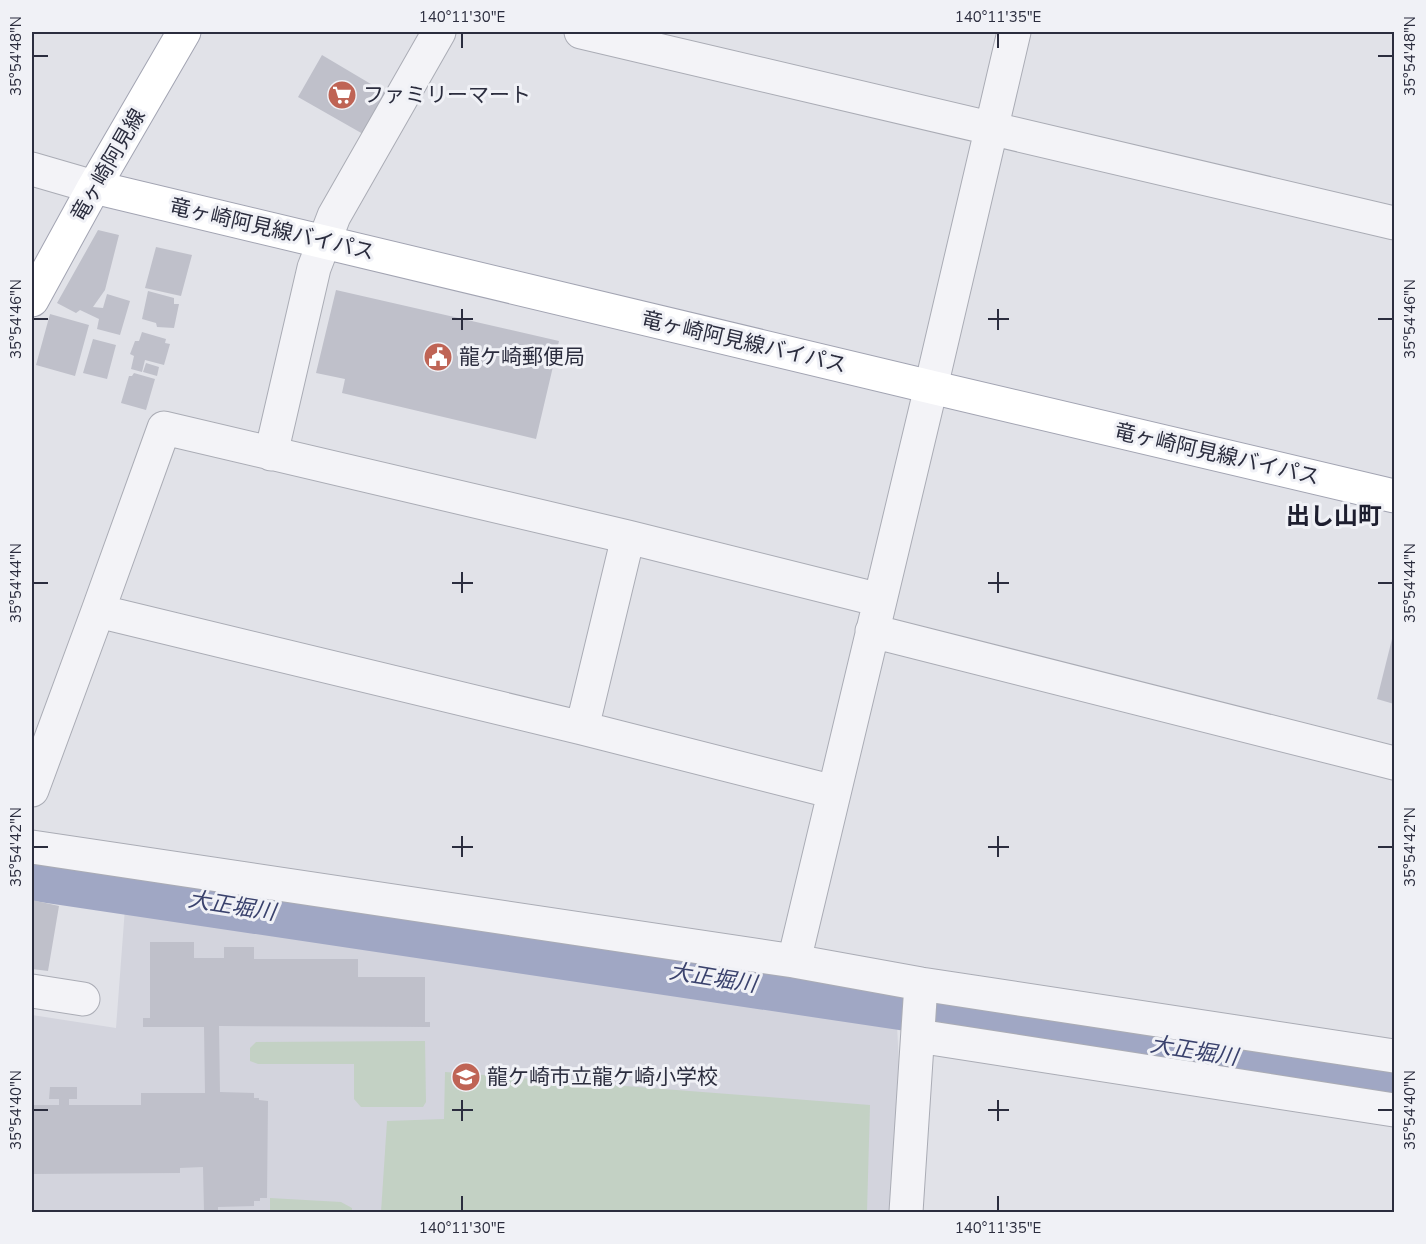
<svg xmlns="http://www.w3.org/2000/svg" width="1426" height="1244" viewBox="0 0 1426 1244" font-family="'Nunito Sans','Noto Sans JP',sans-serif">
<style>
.built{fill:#d3d4dd}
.green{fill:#c3d1c4}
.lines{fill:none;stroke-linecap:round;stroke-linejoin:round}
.river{stroke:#a0a7c4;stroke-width:51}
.building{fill:#bfc0ca}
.minor-casing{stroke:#aaacb5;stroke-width:35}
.major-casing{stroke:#a2a4b2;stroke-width:35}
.minor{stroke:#f3f3f7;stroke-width:33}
.major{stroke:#fff;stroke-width:33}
.ticks{fill:none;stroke:#2b2d3e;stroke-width:2}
.labels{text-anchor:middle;stroke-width:6;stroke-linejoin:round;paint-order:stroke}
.poi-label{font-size:21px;fill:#2b2d3e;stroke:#f0f1f6;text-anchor:start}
.street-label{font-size:21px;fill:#2b2d3e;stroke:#f0f1f6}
.water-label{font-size:22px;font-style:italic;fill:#3a426d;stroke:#f0f1f6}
.quarter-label{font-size:24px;font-weight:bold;fill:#1d1e2f;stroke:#f0f1f6}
.neatline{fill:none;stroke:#2b2d3e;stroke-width:2}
.ticks-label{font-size:15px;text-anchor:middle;fill:#2b2d3e}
</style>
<rect width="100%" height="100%" fill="#e1e2e8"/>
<path class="built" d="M 125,908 L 425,946 L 897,1025 L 902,1125 L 895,1212 L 32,1212 L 32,1015 L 116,1028 Z"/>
<path class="green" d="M 425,1041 L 426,1102 L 423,1107 L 361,1107 L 354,1099 L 354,1064 L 258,1064 L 250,1061 L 250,1048 L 256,1042 Z
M 445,1072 L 870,1105 L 867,1212 L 381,1212 L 387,1121 L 444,1119 Z
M 270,1198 L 341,1202 L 352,1208 L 352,1212 L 270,1212 Z"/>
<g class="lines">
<path class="river" d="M 32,875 L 1206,1050 L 1394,1080"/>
</g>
<path class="building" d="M 322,55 L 386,93 L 363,134 L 298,97 Z
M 98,230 L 119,235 L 105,290 L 93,307 L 103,308 L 107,294 L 130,301 L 120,335 L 97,329 L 99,319 L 80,310 L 76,313 L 57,303 Z
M 156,247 L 192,255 L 181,296 L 145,288 Z
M 336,290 L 559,341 L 536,439 L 342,393 L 345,379 L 316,373 Z
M 148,291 L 174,298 L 174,304 L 179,304 L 174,328 L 157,327 L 156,323 L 142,319 Z
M 50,314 L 89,325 L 75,376 L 36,365 Z
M 142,332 L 166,339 L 165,343 L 170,344 L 164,365 L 145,360 L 142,372 L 131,369 L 134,356 L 130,354 L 135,341 L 139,341 Z
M 93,339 L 116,345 L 107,379 L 83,373 Z
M 146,363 L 159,367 L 157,376 L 143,372 Z
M 134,373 L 155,379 L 146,410 L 121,403 L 129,376 L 132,376 Z
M 1394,631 L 1394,704 L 1377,699 Z
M 32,900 L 59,906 L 48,971 L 32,969 Z
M 150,942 L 194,942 L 194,958 L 224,958 L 224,947 L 254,947 L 254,959 L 358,959 L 358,977 L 425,977 L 425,1022 L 430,1022 L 430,1027 L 219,1026 L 220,1092 L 254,1093 L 254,1098 L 259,1098 L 259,1100 L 268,1101 L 267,1198 L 260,1198 L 260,1201 L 254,1201 L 254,1206 L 218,1207 L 218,1212 L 204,1212 L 203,1167 L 180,1168 L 180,1173 L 32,1174 L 32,1105 L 59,1105 L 59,1099 L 49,1099 L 50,1087 L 77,1087 L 77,1099 L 69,1099 L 69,1105 L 141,1105 L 141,1093 L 205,1093 L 204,1027 L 143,1027 L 143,1018 L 150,1018 Z"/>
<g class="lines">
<g class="minor-casing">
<path id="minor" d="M 581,32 L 1394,223
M 32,169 L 94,187
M 271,454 L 314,268 L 334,216 L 439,32
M 98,611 L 582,728 L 834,792
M 872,631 L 1394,763
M 582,728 L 628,537
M 32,790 L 98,611 L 164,428 L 628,537 L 880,600
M 32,847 L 794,961 L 921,984 L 1394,1056
M 794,961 L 931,387 L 1014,32
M 32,991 L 83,999
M 918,1036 L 1394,1110
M 906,1212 L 921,984"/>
</g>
<g class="major-casing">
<path id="major" d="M 94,187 L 931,387 L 1394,496
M 32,300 L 94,187 L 184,32"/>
</g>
<use href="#minor" class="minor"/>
<use href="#major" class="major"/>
</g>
<path class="ticks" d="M 462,33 L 462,48M 998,33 L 998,48M 33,56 L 48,56M 1378,56 L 1393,56M 462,309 L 462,330M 998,309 L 998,330M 33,319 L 48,319M 452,319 L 473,319M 988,319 L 1009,319M 1378,319 L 1393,319M 462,572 L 462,593M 998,572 L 998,593M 33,583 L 48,583M 452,583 L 473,583M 988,583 L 1009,583M 1378,583 L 1393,583M 462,836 L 462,857M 998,836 L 998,857M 33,847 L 48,847M 452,847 L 473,847M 988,847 L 1009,847M 1378,847 L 1393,847M 462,1100 L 462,1121M 998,1100 L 998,1121M 33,1110 L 48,1110M 452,1110 L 473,1110M 988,1110 L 1009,1110M 1378,1110 L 1393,1110M 462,1196 L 462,1211M 998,1196 L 998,1211"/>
<defs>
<g id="supermarket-disc" transform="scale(1.5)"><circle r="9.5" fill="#bf6455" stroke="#f0f1f6"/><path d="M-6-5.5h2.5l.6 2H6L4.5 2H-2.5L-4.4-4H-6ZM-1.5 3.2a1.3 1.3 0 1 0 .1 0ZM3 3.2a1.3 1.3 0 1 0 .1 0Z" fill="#fff"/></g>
<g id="civic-disc" transform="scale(1.5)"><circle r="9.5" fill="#bf6455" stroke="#f0f1f6"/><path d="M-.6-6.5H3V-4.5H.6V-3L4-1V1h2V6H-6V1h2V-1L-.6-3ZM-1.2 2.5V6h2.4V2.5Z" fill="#fff"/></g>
<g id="school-disc" transform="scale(1.5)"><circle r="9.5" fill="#bf6455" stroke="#f0f1f6"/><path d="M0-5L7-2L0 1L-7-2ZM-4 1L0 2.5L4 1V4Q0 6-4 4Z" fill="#fff"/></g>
</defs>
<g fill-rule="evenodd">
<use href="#supermarket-disc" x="342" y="95"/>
<use href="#civic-disc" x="438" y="357"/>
<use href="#school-disc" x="466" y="1077"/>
</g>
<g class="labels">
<g class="poi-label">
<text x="363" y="102">ファミリーマート</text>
<text x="459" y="364">龍ケ崎郵便局</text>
<text x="487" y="1084">龍ケ崎市立龍ケ崎小学校</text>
</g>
<g class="street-label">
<text transform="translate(108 165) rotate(-60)" y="7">竜ヶ崎阿見線</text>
<text transform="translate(272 229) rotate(13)" y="7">竜ヶ崎阿見線バイパス</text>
<text transform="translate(744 342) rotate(13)" y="7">竜ヶ崎阿見線バイパス</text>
<text transform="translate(1217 454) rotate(13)" y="7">竜ヶ崎阿見線バイパス</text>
</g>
<g class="water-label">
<text transform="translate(232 905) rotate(9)" y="8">大正堀川</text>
<text transform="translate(713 977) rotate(9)" y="8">大正堀川</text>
<text transform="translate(1194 1050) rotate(9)" y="8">大正堀川</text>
</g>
<g class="quarter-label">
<text x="1334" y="524">出し山町</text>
</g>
</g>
<rect width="1426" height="1244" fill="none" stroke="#f0f1f6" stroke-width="66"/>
<rect x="33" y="33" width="1360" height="1178" class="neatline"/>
<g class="ticks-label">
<text x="462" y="22">140°11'30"E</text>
<text x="998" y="22">140°11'35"E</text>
<text transform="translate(16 56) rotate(-90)" y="5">35°54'48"N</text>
<text transform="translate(1410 56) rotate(-90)" y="5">35°54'48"N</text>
<text transform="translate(16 319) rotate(-90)" y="5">35°54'46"N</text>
<text transform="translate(1410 319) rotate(-90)" y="5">35°54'46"N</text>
<text transform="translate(16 583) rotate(-90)" y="5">35°54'44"N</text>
<text transform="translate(1410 583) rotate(-90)" y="5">35°54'44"N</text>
<text transform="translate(16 847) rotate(-90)" y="5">35°54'42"N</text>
<text transform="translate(1410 847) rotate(-90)" y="5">35°54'42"N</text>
<text transform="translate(16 1110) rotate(-90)" y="5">35°54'40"N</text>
<text transform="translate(1410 1110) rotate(-90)" y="5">35°54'40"N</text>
<text x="462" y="1233">140°11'30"E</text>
<text x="998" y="1233">140°11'35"E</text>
</g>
</svg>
